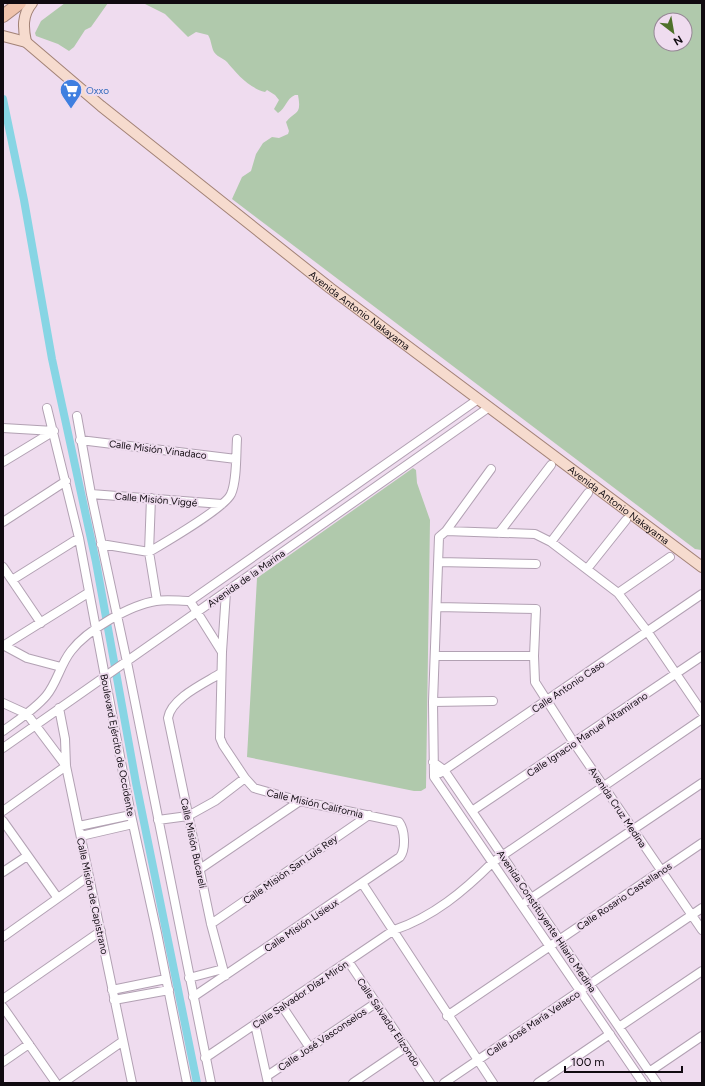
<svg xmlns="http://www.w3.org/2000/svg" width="705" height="1086" viewBox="0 0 705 1086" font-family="Figtree,sans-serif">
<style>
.green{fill:#b0c9ac;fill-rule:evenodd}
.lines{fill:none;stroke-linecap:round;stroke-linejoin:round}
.canal{stroke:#87d5e4;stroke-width:8}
.minor-casing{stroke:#b2a1b3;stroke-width:10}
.major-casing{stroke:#a28276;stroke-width:12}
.highway-casing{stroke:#a28276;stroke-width:14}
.minor{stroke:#fff;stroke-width:8}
.major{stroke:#f6dbce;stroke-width:10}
.highway{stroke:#f0c3ad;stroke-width:12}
.labels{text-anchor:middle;stroke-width:4;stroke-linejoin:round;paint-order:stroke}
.shop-label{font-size:10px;fill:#366cbe;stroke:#efdcef;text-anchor:start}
.street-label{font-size:10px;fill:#100a10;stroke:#efdcef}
</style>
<rect width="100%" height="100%" fill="#efdcef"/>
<path class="green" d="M 65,3 L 108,3 L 91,27 L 85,30 L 74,47 L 69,51 L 58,44 L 36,36 L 35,33 L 41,21 Z
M 143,3 L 702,3 L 702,547 L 701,550 L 695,549 L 232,199 L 242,177 L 251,171 L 256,154 L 263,143 L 272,137 L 279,138 L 288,134 L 289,131 L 286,122 C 295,110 302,116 298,95 L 295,95 C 286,99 286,108 278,113 L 274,109 L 279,100 L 275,95 L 267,90 L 265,92 C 249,88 237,74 227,62 C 223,58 215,56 213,50 C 211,44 211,40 208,35 L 196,32 L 188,37 L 165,14 ZM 661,20 L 685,20 L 685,44 L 661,44 Z
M 413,468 L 416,470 L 417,483 L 430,520 L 426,788 L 421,791 L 414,791 L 247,757 L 257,578 Z"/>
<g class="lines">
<path class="canal" d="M 3,99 L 24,200 L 52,359 L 96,562 L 136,783 L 197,1083"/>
<g class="minor-casing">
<path id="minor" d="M 47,408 L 79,538 L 131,815 L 157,933 L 187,1083
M 77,416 L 91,494 L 127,662 L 211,1083
M 3,428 L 54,431
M 80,440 L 236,459
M 3,462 L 54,431
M 91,494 L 222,504
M 151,498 L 149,552 L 157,601
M 3,522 L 66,481
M 446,531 L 491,469
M 499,533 L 551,465
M 551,542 L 588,493
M 101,544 L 149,552 C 164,543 225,508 231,494 C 237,481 236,454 237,439
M 438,562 L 536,564
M 3,567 L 41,623
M 587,569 L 626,520
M 12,580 L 79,538
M 618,593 L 670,557
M 190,601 L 222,652 L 220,738 L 223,745 L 245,778 L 254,788 L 300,801 L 399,822 C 405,830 406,849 400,857 L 193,997
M 437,607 L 536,609 L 534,656 L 535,682 L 574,743 L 702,930
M 3,645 L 27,658 L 61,667
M 3,646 L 88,593
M 222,652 L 226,592
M 435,656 L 534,656
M 221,673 C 205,683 171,698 168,718 L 211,924 L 225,976
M 433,702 L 493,701
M 3,703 L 27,714 L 66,766 L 3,811
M 59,708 L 65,739 L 66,766 L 132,1083
M 3,731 C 18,720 34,710 46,696 C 57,683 60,665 71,651 C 87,630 130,605 156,601 C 167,599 179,601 190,601 L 477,400
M 3,748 L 488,408
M 433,762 L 444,770 L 657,1083
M 440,773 L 702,594
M 472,811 L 702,656
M 158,820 L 188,816 L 215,801 L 245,778
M 3,821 L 57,897
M 79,826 L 131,815
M 81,836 L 133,824
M 200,869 L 300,801
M 3,872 L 27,856
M 362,883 L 493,1083
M 527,901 L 702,783
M 211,924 L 369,815
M 3,937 L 89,876
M 348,961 L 430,1083
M 189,978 L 223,969
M 112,990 L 166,979
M 3,999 L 101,931
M 114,1000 L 169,990
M 282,1006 L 310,1048
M 3,1007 L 56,1083
M 447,1016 L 702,843
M 255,1024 L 268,1083
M 619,1027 L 702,971
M 205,1058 L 394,930 C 433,917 464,891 493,862 L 702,719
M 3,1062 L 29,1044
M 649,1072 L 702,1036
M 267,1076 L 376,1003
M 63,1083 L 123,1041
M 353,1083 L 406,1047
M 444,1083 L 702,908
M 538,1083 L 610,1034
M 643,1083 L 434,777 L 433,702 L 439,537 L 446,531 L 535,534 L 551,542 L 618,593 L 647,631 L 702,712"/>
</g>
<g class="major-casing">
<g id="major">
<path id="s1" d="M 3,36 L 26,42 L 101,106 L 330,288 L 702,567"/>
<path d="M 26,42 C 23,28 22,15 32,3"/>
</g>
</g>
<g class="highway-casing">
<path id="highway" d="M 3,16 L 20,3"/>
</g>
<use href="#minor" class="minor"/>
<use href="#major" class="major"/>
<use href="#highway" class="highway"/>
</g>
<defs>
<g id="supermarket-pin" transform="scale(1.15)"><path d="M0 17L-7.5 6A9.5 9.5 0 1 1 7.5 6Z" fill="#3f7fe0" stroke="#efdcef"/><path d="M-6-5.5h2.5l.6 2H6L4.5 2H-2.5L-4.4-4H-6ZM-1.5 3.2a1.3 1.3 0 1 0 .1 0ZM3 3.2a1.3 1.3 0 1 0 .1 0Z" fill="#fff"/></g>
</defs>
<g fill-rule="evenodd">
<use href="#supermarket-pin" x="71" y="90"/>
</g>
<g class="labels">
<g class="shop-label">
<text x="86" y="94">Oxxo</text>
</g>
<g class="street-label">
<text dy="4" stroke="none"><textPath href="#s1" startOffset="452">Avenida Antonio Nakayama</textPath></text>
<text transform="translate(158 449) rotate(7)" y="4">Calle Misión Vinadaco</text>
<text transform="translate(156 499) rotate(5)" y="4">Calle Misión Viggé</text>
<text dy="4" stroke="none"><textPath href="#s1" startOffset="776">Avenida Antonio Nakayama</textPath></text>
<text transform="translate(246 578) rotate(-35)" y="4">Avenida de la Marina</text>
<text transform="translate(568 686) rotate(-34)" y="4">Calle Antonio Caso</text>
<text transform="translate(587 734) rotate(-34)" y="4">Calle Ignacio Manuel Altamirano</text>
<text transform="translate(118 745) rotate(79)" y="4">Boulevard Ejército de Occidente</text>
<text transform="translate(315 803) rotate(13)" y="4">Calle Misión California</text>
<text transform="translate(618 807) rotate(56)" y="4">Avenida Cruz Medina</text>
<text transform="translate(194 843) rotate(78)" y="4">Calle Misión Bucareli</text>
<text transform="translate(290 869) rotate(-35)" y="4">Calle Misión San Luis Rey</text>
<text transform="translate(93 896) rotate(78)" y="4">Calle Misión de Capistrano</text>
<text transform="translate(624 896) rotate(-34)" y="4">Calle Rosario Castellanos</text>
<text transform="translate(547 921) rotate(56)" y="4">Avenida Constituyente Hilario Medina</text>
<text transform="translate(301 925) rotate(-34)" y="4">Calle Misión Lisieux</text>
<text transform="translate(300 994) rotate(-34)" y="4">Calle Salvador Díaz Mirón</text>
<text transform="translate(389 1022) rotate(56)" y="4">Calle Salvador Elizondo</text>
<text transform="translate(533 1023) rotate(-34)" y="4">Calle José María Velasco</text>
<text transform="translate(322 1039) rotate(-34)" y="4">Calle José Vasconselos</text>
</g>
</g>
<rect width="705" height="1086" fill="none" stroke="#100a10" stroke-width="8"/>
<g transform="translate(673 32) rotate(149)"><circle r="19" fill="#efdcef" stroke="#968896"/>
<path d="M0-3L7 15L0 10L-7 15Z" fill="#4e712a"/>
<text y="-6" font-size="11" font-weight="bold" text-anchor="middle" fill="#100a10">N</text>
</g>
<path d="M565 1066v6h117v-6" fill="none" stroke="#100a10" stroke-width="2"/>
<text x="571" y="1066" font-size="12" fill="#100a10" stroke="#efdcef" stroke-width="3" paint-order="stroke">100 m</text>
</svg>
